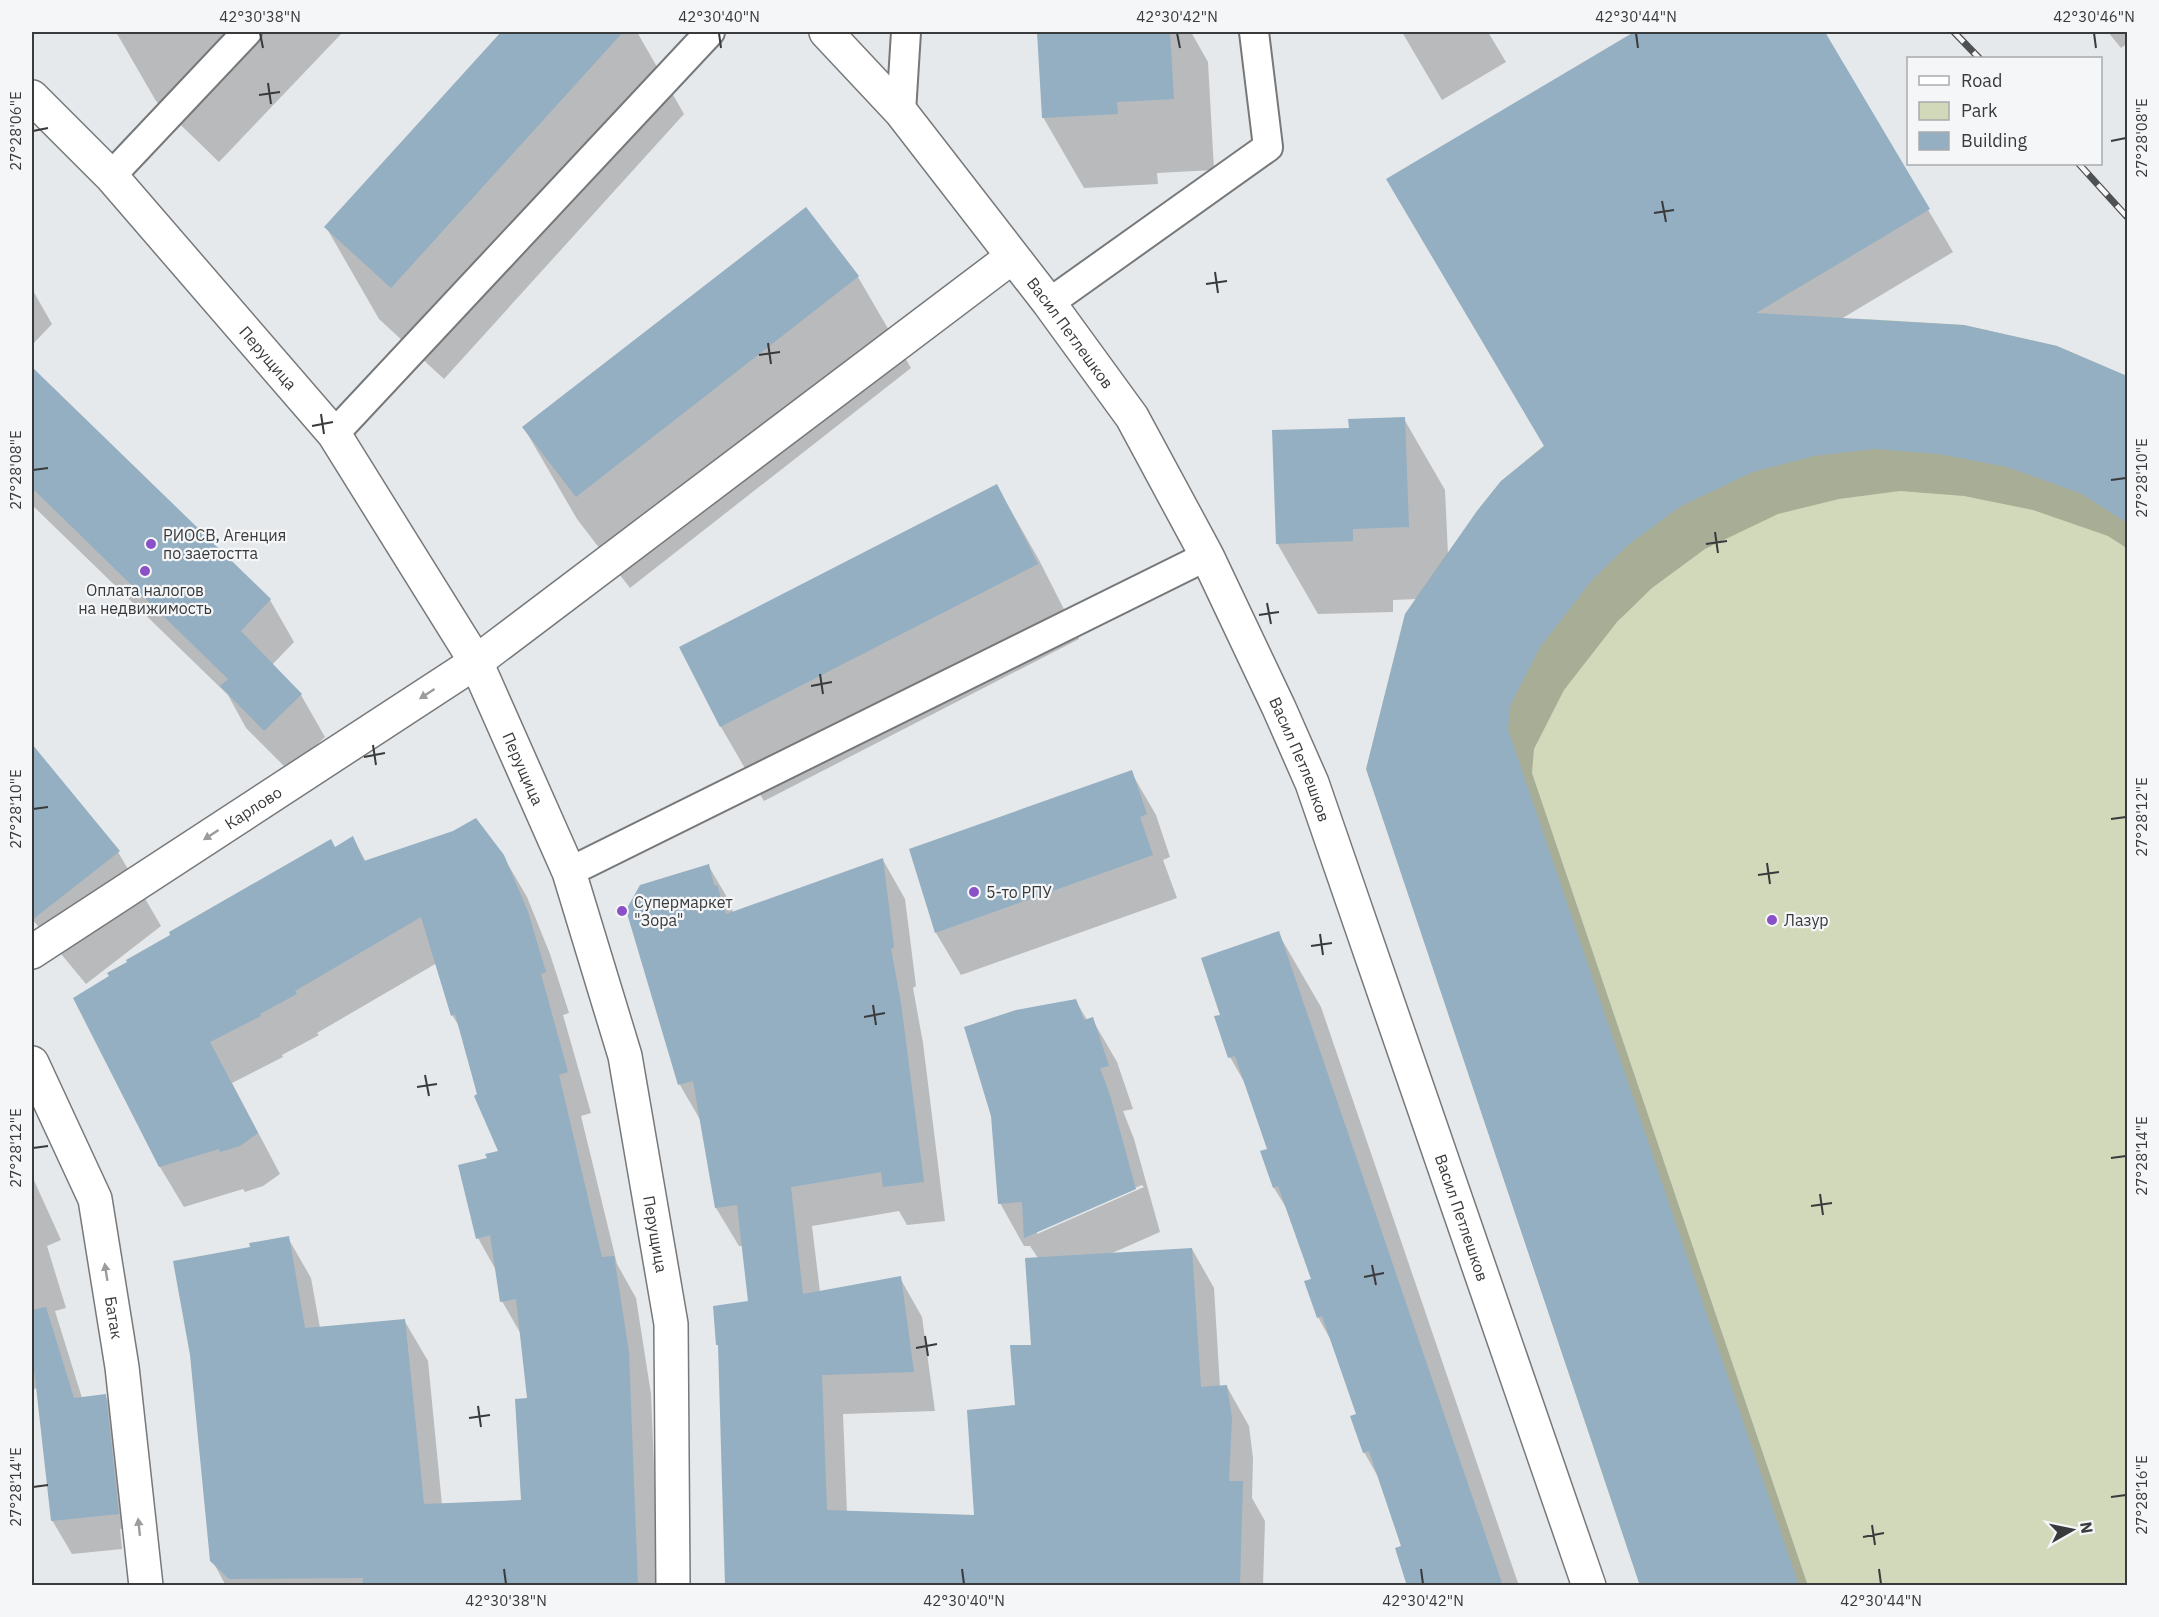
<svg xmlns="http://www.w3.org/2000/svg" width="2159" height="1617" viewBox="0 0 2159 1617" font-family="'IBM Plex Sans',sans-serif">
<style>
.green{fill:#d2d9bb}
.shadow{fill:#0003;fill-rule:evenodd}
.building{fill:#94aec2}
.lines{fill:none;stroke-linecap:round;stroke-linejoin:round}
.service-casing{stroke:#76787a;stroke-width:32}
.minor-casing{stroke:#76787a;stroke-width:36}
.service{stroke:#fff;stroke-width:28}
.minor{stroke:#fff;stroke-width:33}
.rail-casing{stroke:#4f5051;stroke-width:7}
.rail{stroke:#f4f6f8;stroke-width:4.5;stroke-dasharray:14;stroke-linecap:butt}
.oneway{fill:#9c9c9d}
.ticks{fill:none;stroke:#393a3b;stroke-width:2}
.poi-dot{fill:#8a50c6;stroke:#f4f6f8;stroke-width:2}
.labels{text-anchor:middle;stroke-width:4.5;stroke-linejoin:round;paint-order:stroke}
.street-label{font-size:16px;fill:#393a3b;stroke:#f4f6f8}
.poi-label{font-size:16px;fill:#393a3b;stroke:#f4f6f8;text-anchor:start}
.neatline{fill:none;stroke:#393a3b;stroke-width:2}
.ticks-label{font-size:15px;text-anchor:middle;fill:#393a3b}
</style>
<rect width="100%" height="100%" fill="#e6e9eb"/>
<path class="green" d="M 1867,319 L 1964,325 L 2057,346 L 2127,376 L 2127,1585 L 1640,1585 L 1467,1069 L 1368,762 L 1405,614 L 1477,511 L 1501,481 L 1598,401 L 1714,343 Z"/>
<path class="shadow" d="M 116,32 L 343,32 L 219,162 L 156,101 Z
M 503,32 L 637,32 L 684,114 L 444,379 L 379,319 L 326,227 Z
M 1039,32 L 1191,32 L 1208,62 L 1214,170 L 1157,173 L 1158,184 L 1084,188 L 1043,117 Z
M 1402,32 L 1488,32 L 1506,62 L 1442,100 Z
M 1637,32 L 1823,32 L 1953,252 L 1841,319 L 2057,347 L 2128,377 L 2128,549 L 2108,536 L 2033,510 L 1964,496 L 1900,491 L 1839,499 L 1778,514 L 1705,549 L 1652,588 L 1617,622 L 1564,690 L 1534,749 L 1532,773 L 1808,1586 L 1641,1586 L 1417,599 L 1393,600 L 1393,612 L 1318,614 L 1277,543 L 1350,429 L 1404,419 L 1445,490 L 1448,555 L 1545,446 L 1388,180 Z
M 2108,32 L 2128,32 L 2128,43 L 2121,48 Z
M 805,209 L 858,277 L 911,368 L 630,588 L 577,519 L 524,428 Z
M 32,289 L 52,324 L 32,345 Z
M 32,369 L 270,600 L 294,642 L 272,665 L 301,695 L 325,737 L 289,771 L 246,728 L 228,695 L 32,505 Z
M 997,486 L 1039,560 L 1079,639 L 764,801 L 721,727 L 681,647 Z
M 32,746 L 118,852 L 161,926 L 86,984 L 32,919 Z
M 1131,772 L 1156,815 L 1170,857 L 1163,860 L 1177,898 L 961,975 L 936,933 Z
M 353,838 L 366,862 L 503,856 L 527,897 L 550,954 L 569,1013 L 563,1015 L 591,1113 L 581,1116 L 617,1264 L 636,1298 L 651,1394 L 659,1586 L 226,1586 L 212,1560 L 252,1248 L 288,1238 L 311,1278 L 320,1328 L 404,1320 L 428,1361 L 442,1505 L 522,1501 L 529,1399 L 522,1336 L 502,1301 L 497,1272 L 478,1238 L 489,1159 L 500,1152 L 479,1095 L 461,1029 L 452,1015 L 437,963 L 317,1033 L 319,1035 L 282,1055 L 283,1057 L 232,1083 L 280,1174 L 263,1186 L 245,1192 L 243,1189 L 184,1207 L 160,1167 L 75,998 Z
M 883,860 L 905,899 L 916,986 L 913,988 L 923,1043 L 945,1221 L 907,1225 L 899,1211 L 812,1226 L 820,1292 L 900,1278 L 922,1317 L 935,1411 L 843,1414 L 847,1513 L 975,1517 L 1017,1407 L 1032,1346 L 1038,1258 L 1030,1246 L 1024,1246 L 1000,1203 L 1076,1001 L 1087,1020 L 1092,1019 L 1117,1062 L 1133,1109 L 1123,1111 L 1134,1139 L 1160,1232 L 1110,1254 L 1192,1249 L 1214,1288 L 1220,1387 L 1227,1387 L 1249,1426 L 1253,1458 L 1252,1498 L 1265,1521 L 1263,1586 L 727,1586 L 720,1349 L 718,1345 L 749,1302 L 743,1246 L 739,1246 L 716,1208 L 702,1123 L 680,1085 L 708,865 L 731,904 L 733,913 ZM 1142,1185 L 1144,1187 L 1037,1234 L 1037,1230 Z
M 1278,933 L 1321,1007 L 1519,1586 L 1409,1586 L 1403,1547 L 1381,1482 L 1364,1452 L 1358,1415 L 1333,1344 L 1318,1317 L 1312,1280 L 1290,1214 L 1274,1188 L 1262,1152 L 1269,1150 L 1247,1087 L 1230,1057 L 1222,1016 Z
M 32,1176 L 61,1240 L 47,1246 L 66,1308 L 55,1311 L 82,1398 L 105,1396 L 125,1429 L 135,1527 L 120,1529 L 122,1549 L 72,1554 L 52,1520 L 37,1388 L 32,1390 Z"/>
<path class="building" d="M 501,32 L 623,32 L 391,288 L 324,227 Z
M 1037,32 L 1170,32 L 1174,99 L 1117,102 L 1118,114 L 1042,118 Z
M 1634,32 L 1825,32 L 1930,209 L 1756,313 L 1964,325 L 2057,346 L 2127,376 L 2127,523 L 2082,494 L 2007,467 L 1939,454 L 1875,449 L 1814,456 L 1753,472 L 1681,506 L 1628,545 L 1593,579 L 1540,647 L 1510,706 L 1508,729 L 1799,1586 L 1640,1586 L 1366,769 L 1405,614 L 1477,511 L 1501,481 L 1544,446 L 1386,179 Z
M 806,207 L 859,276 L 576,497 L 522,427 Z
M 32,367 L 271,599 L 241,631 L 302,694 L 264,731 L 220,686 L 228,679 L 32,488 Z
M 1405,417 L 1409,527 L 1353,529 L 1353,541 L 1276,544 L 1272,430 L 1349,428 L 1348,419 Z
M 997,484 L 1038,564 L 720,727 L 679,647 Z
M 32,744 L 120,851 L 32,920 Z
M 1132,770 L 1147,814 L 1140,817 L 1153,855 L 935,933 L 909,849 Z
M 476,818 L 504,855 L 528,912 L 546,972 L 541,974 L 568,1072 L 559,1075 L 602,1257 L 614,1256 L 629,1352 L 638,1586 L 362,1586 L 363,1578 L 229,1579 L 210,1561 L 190,1355 L 173,1261 L 250,1247 L 249,1243 L 289,1236 L 305,1328 L 405,1319 L 424,1504 L 521,1500 L 515,1399 L 527,1398 L 516,1299 L 500,1302 L 490,1235 L 476,1239 L 458,1165 L 487,1158 L 485,1154 L 498,1151 L 474,1096 L 477,1094 L 455,1014 L 451,1016 L 421,917 L 295,991 L 297,994 L 260,1014 L 261,1016 L 210,1042 L 258,1133 L 240,1146 L 220,1152 L 219,1149 L 159,1167 L 73,998 L 109,976 L 107,973 L 127,962 L 126,960 L 170,935 L 169,932 L 331,839 L 335,847 L 353,836 L 364,861 L 453,831 Z
M 883,858 L 894,947 L 891,949 L 901,1003 L 924,1182 L 883,1187 L 881,1172 L 791,1187 L 803,1294 L 901,1276 L 914,1372 L 822,1375 L 827,1510 L 974,1515 L 967,1410 L 1015,1405 L 1010,1345 L 1031,1345 L 1025,1258 L 1192,1248 L 1201,1387 L 1227,1385 L 1232,1418 L 1229,1481 L 1243,1481 L 1240,1586 L 725,1586 L 718,1345 L 716,1345 L 713,1306 L 748,1301 L 737,1205 L 715,1208 L 693,1081 L 678,1085 L 626,910 L 640,885 L 709,864 L 714,885 L 717,885 L 726,914 Z
M 1279,931 L 1444,1414 L 1503,1586 L 1407,1586 L 1395,1548 L 1401,1546 L 1369,1451 L 1363,1453 L 1350,1416 L 1356,1414 L 1322,1316 L 1317,1318 L 1304,1281 L 1311,1279 L 1278,1186 L 1273,1188 L 1260,1151 L 1267,1149 L 1235,1056 L 1228,1058 L 1214,1016 L 1220,1015 L 1201,958 Z
M 1076,999 L 1084,1020 L 1093,1017 L 1109,1066 L 1100,1068 L 1110,1095 L 1136,1189 L 1024,1238 L 1022,1202 L 998,1204 L 991,1116 L 964,1027 L 1016,1010 Z
M 46,1307 L 74,1398 L 106,1394 L 119,1514 L 51,1521 L 32,1351 L 32,1310 Z"/>
<g class="lines">
<g class="service-casing">
<path id="service" d="M 901,112 L 906,32
M 111,176 L 247,32
M 1049,303 L 1268,147 L 1254,32
M 334,434 L 710,32
M 569,872 L 1207,556"/>
</g>
<g class="minor-casing">
<g id="minor">
<path id="s1" d="M 826,32 L 901,112 L 1049,303 L 1132,417 L 1207,556 L 1279,708 L 1312,783 L 1589,1586"/>
<path id="s2" d="M 32,97 L 111,176 L 334,434 L 476,662 L 569,872 L 625,1056 L 671,1324 L 673,1586"/>
<path id="s3" d="M 32,952 L 476,662 L 1012,257"/>
<path id="s4" d="M 32,1063 L 95,1199 L 122,1367 L 146,1586"/>
</g>
</g>
<use href="#service" class="service"/>
<use href="#minor" class="minor"/>
<g class="rail-casing">
<path id="rail" d="M 1954,32 L 1979,58
M 2079,164 L 2128,218"/>
</g>
<use href="#rail" class="rail"/>
</g>
<defs><path id="oneway-solid" d="M-6-.8H1V-3.2L6.5 0L1 3.2V.8H-6Z" transform="scale(1.5)"/></defs>
<g class="oneway">
<use href="#oneway-solid" transform="translate(427 694) rotate(147)"/>
<use href="#oneway-solid" transform="translate(211 835) rotate(147)"/>
<use href="#oneway-solid" transform="translate(106 1272) rotate(-99)"/>
<use href="#oneway-solid" transform="translate(139 1527) rotate(-96)"/>
</g>
<path class="ticks" d="M 260,33 L 263,48M 719,33 L 721,48M 1177,33 L 1180,48M 1636,33 L 1638,48M 2094,33 L 2096,48M 268,83 L 271,104M 259,95 L 280,92M 33,131 L 48,128M 2111,141 L 2126,138M 1662,201 L 1666,222M 1654,213 L 1674,210M 1215,272 L 1218,293M 1206,284 L 1227,281M 768,343 L 771,364M 759,355 L 780,352M 321,414 L 324,434M 312,426 L 333,422M 33,470 L 48,468M 2111,480 L 2126,478M 1715,532 L 1718,553M 1706,544 L 1727,541M 1267,603 L 1271,624M 1259,615 L 1279,612M 820,674 L 823,694M 811,686 L 832,682M 373,745 L 376,765M 364,757 L 385,753M 33,809 L 48,807M 2111,819 L 2126,817M 1767,863 L 1770,884M 1758,875 L 1779,872M 1320,934 L 1323,955M 1311,946 L 1332,943M 873,1005 L 876,1025M 864,1017 L 885,1013M 425,1075 L 429,1096M 417,1087 L 437,1084M 33,1148 L 48,1146M 2111,1158 L 2126,1156M 1820,1194 L 1823,1215M 1811,1206 L 1832,1203M 1372,1265 L 1376,1285M 1364,1277 L 1384,1273M 925,1336 L 928,1356M 916,1348 L 937,1344M 478,1406 L 481,1427M 469,1418 L 490,1415M 33,1487 L 48,1485M 2111,1497 L 2126,1495M 1872,1525 L 1875,1545M 1863,1537 L 1884,1533M 504,1569 L 506,1584M 962,1569 L 964,1584M 1421,1569 L 1423,1584M 1879,1569 L 1881,1584"/>
<g class="poi-dot">
<circle cx="151" cy="544" r="6"/>
<circle cx="145" cy="571" r="6"/>
<circle cx="974" cy="892" r="6"/>
<circle cx="622" cy="911" r="6"/>
<circle cx="1772" cy="920" r="6"/>
</g>
<g class="labels">
<g class="street-label">
<text dy="6" stroke="none"><textPath href="#s1" startOffset="388">Васил Петлешков</textPath></text>
<text dy="6" stroke="none"><textPath href="#s2" startOffset="352">Перущица</textPath></text>
<text dy="6" stroke="none"><textPath href="#s1" startOffset="874">Васил Петлешков</textPath></text>
<text dy="6" stroke="none"><textPath href="#s2" startOffset="838">Перущица</textPath></text>
<text dy="6" stroke="none"><textPath href="#s3" startOffset="264">Карлово</textPath></text>
<text dy="6" stroke="none"><textPath href="#s1" startOffset="1360">Васил Петлешков</textPath></text>
<text dy="6" stroke="none"><textPath href="#s2" startOffset="1324">Перущица</textPath></text>
<text dy="6" stroke="none"><textPath href="#s4" startOffset="270">Батак</textPath></text>
</g>
<g class="poi-label">
<text x="163" y="541">РИОСВ, Агенция<tspan x="163" dy="18">по заетостта</tspan></text>
<text x="145" y="596" text-anchor="middle">Оплата налогов<tspan x="145" dy="18">на недвижимость</tspan></text>
<text x="986" y="898">5-то РПУ</text>
<text x="634" y="908">Супермаркет<tspan x="634" dy="18">"Зора"</tspan></text>
<text x="1784" y="926">Лазур</text>
</g>
</g>
<rect width="2159" height="1617" fill="none" stroke="#f4f6f8" stroke-width="66"/>
<rect x="1907" y="57" width="195" height="108" fill="#f4f6f8" stroke="#a9abac" stroke-width="1.5"/>
<rect x="1919" y="76" width="30" height="9" fill="#ffffff" stroke="#a9abac" stroke-width="1.5"/>
<text x="1961" y="87" font-size="18" fill="#393a3b">Road</text>
<rect x="1919" y="102" width="30" height="18" fill="#d2d9bb" stroke="#a9abac" stroke-width="1.5"/>
<text x="1961" y="117" font-size="18" fill="#393a3b">Park</text>
<rect x="1919" y="132" width="30" height="18" fill="#94aec2" stroke="#a9abac" stroke-width="1.5"/>
<text x="1961" y="147" font-size="18" fill="#393a3b">Building</text>
<g transform="translate(2072 1530) rotate(81)" stroke="#f4f6f8" stroke-width="4.5" paint-order="stroke">
<path d="M0-4.5L10 22L0 15L-10 22Z" fill="#393a3b"/>
<text y="-9" font-size="16" font-weight="bold" text-anchor="middle" fill="#393a3b">N</text>
</g>
<rect x="33" y="33" width="2093" height="1551" class="neatline"/>
<g class="ticks-label">
<text x="260" y="22">42°30'38"N</text>
<text x="719" y="22">42°30'40"N</text>
<text x="1177" y="22">42°30'42"N</text>
<text x="1636" y="22">42°30'44"N</text>
<text x="2094" y="22">42°30'46"N</text>
<text transform="translate(16 131) rotate(-90)" y="5">27°28'06"E</text>
<text transform="translate(2142 138) rotate(-90)" y="5">27°28'08"E</text>
<text transform="translate(16 470) rotate(-90)" y="5">27°28'08"E</text>
<text transform="translate(2142 478) rotate(-90)" y="5">27°28'10"E</text>
<text transform="translate(16 809) rotate(-90)" y="5">27°28'10"E</text>
<text transform="translate(2142 817) rotate(-90)" y="5">27°28'12"E</text>
<text transform="translate(16 1148) rotate(-90)" y="5">27°28'12"E</text>
<text transform="translate(2142 1156) rotate(-90)" y="5">27°28'14"E</text>
<text transform="translate(16 1487) rotate(-90)" y="5">27°28'14"E</text>
<text transform="translate(2142 1495) rotate(-90)" y="5">27°28'16"E</text>
<text x="506" y="1606">42°30'38"N</text>
<text x="964" y="1606">42°30'40"N</text>
<text x="1423" y="1606">42°30'42"N</text>
<text x="1881" y="1606">42°30'44"N</text>
</g>
</svg>
